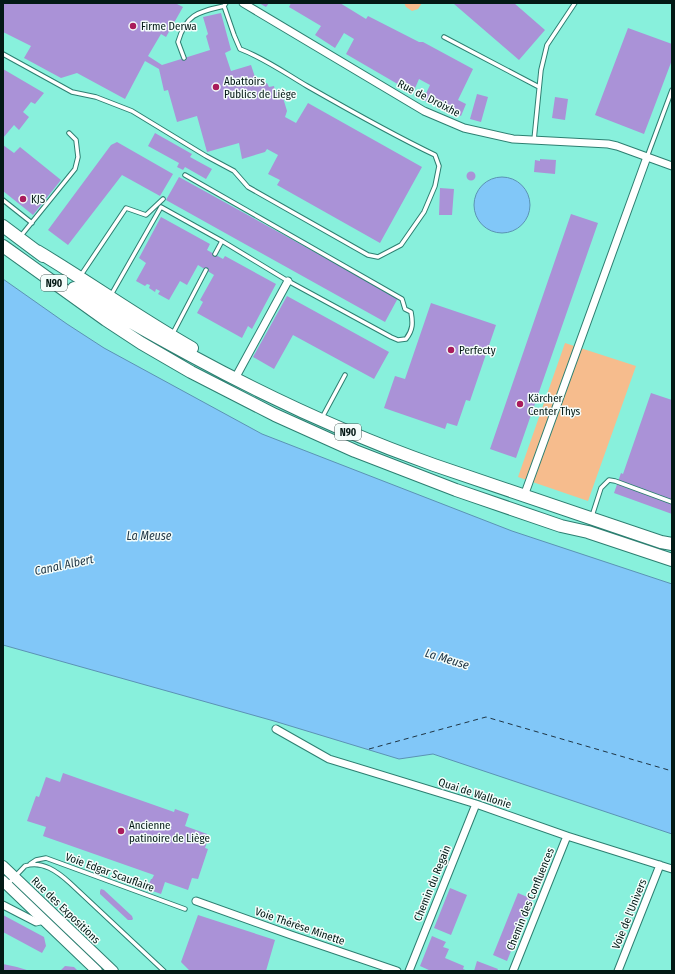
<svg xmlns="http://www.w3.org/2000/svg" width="675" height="974" viewBox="0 0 675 974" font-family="'Fira Sans Condensed',sans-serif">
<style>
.green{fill:#f6bc8d}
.water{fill:#81c7f8;stroke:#5b93b4}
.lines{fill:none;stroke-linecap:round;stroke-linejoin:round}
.ferry{stroke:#1f3544;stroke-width:1;stroke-dasharray:5 4;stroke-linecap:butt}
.building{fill:#aa92d7}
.lane-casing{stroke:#2d7f71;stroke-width:5.5}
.street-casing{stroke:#2d7f71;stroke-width:9}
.secondary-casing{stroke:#2d7f71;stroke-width:12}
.primary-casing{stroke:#2d7f71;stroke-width:14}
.lane{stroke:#fff;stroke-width:3.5}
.street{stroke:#fff;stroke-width:7}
.secondary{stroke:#fff;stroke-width:10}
.primary{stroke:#fff;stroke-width:12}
.poi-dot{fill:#a91c5c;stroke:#f4fdfb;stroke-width:1.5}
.labels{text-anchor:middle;stroke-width:3;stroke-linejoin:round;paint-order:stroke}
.shield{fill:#f4fdfb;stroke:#4b5d5a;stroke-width:1}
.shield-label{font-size:10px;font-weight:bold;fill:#031915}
.poi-label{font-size:11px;fill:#031915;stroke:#f4fdfb;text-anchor:start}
.street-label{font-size:11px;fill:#031915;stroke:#f4fdfb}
.water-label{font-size:12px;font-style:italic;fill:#1f3544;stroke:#f4fdfb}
</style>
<rect width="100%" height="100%" fill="#88f0dc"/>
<path class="green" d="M 404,3 L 422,3 L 418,9 L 412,11 L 406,7 Z
M 565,343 L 636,366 L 588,501 L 518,477 Z"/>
<path class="water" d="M474 205a28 28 0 1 1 56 0a28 28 0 1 1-56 0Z
M 3,279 L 67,324 L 104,348 L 262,434 L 512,531 L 672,584 L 672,834 L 433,754 L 399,759 L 274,721 L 3,645 Z"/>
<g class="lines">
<path class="ferry" d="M 369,749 L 486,717 L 672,771"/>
</g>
<path class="building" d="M 3,3 L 175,3 L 183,7 L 166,37 L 161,34 L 148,56 L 162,65 L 210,50 L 206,36 L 208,34 L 203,17 L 221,13 L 231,50 L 225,53 L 231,71 L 251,65 L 258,86 L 267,83 L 269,87 L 274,86 L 275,92 L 281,91 L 287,111 L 285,117 L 296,123 L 308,103 L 422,167 L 380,243 L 277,185 L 280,180 L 268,174 L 278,155 L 267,149 L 265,152 L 242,159 L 239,143 L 207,152 L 197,116 L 177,122 L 168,90 L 164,91 L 159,69 L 145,61 L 125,99 L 77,73 L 61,78 L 24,58 L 31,46 L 3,32 Z
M 259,3 L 269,3 L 266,7 Z
M 291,3 L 340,3 L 366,19 L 368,16 L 419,42 L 423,42 L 473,69 L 458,100 L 466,104 L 461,116 L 423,100 L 430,85 L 419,79 L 413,93 L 346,54 L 354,39 L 344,33 L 335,48 L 315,35 L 321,26 L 289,7 Z
M 455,3 L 514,3 L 545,30 L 519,60 L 454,4 Z
M 628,28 L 672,44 L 672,60 L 644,134 L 595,115 Z
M 3,69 L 44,93 L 35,104 L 31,102 L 23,112 L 29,117 L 19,130 L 14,125 L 3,138 Z
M 477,94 L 488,97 L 481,122 L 470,119 Z
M 555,97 L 568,99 L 565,120 L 552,118 Z
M 155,133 L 192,154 L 190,157 L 212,169 L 206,179 L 185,167 L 183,170 L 177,167 L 179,163 L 148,146 Z
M 117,142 L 173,174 L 160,196 L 122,175 L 68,245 L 48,230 L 111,145 Z
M 3,145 L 14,153 L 20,147 L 61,180 L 33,215 L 3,191 Z
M 540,159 L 556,160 L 555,174 L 534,172 L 535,160 L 540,161 Z
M466.5 176a4.5 4.5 0 1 1 9 0a4.5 4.5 0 1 1-9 0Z
M 179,177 L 398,298 L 385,322 L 166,200 Z
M 440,188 L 454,189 L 452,215 L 439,215 Z
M 571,214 L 598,223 L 516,458 L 490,449 Z
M 161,217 L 210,244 L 207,250 L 223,259 L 225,256 L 276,284 L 252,329 L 248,326 L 242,338 L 197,313 L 203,302 L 200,300 L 214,275 L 198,265 L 187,285 L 180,281 L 169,300 L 158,294 L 160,291 L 156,289 L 155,292 L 149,288 L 150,285 L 147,284 L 145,286 L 136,281 L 146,263 L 139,258 Z
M 287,296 L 389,352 L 374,379 L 293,335 L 274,369 L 253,357 Z
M 431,303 L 496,325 L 470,401 L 466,400 L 457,426 L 447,423 L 445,429 L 384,408 L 395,376 L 405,379 Z
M 651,393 L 672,400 L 672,514 L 614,493 L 621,473 L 623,474 Z
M 63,773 L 174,812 L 175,809 L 189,814 L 185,826 L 207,834 L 205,841 L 207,842 L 205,848 L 208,849 L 198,879 L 192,878 L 188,890 L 165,882 L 161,894 L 147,889 L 151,879 L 152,879 L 154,875 L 43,836 L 46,827 L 27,821 L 36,796 L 39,797 L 46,777 L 60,782 Z
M 450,888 L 467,895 L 451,935 L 434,928 Z
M 101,889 L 104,890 L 132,916 L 133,919 L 132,920 L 128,920 L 100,894 L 100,891 Z
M 518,893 L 532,899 L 507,961 L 493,955 Z
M 3,915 L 44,937 L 46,946 L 42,953 L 3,932 Z
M 198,915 L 275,940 L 266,971 L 190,971 L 181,962 Z
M 432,936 L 446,942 L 443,947 L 449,949 L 445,958 L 464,966 L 463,969 L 468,971 L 431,971 L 420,966 Z
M 477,961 L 498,969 L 497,971 L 474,971 Z
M 3,964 L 17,967 L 30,971 L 3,971 Z
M 65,966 L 74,967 L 78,971 L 60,971 Z"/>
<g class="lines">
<g class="lane-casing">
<path id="lane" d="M 444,37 L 539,87
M 3,54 L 72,92 L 96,97 L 132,111 L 206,156 L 234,171 L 248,187 L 368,255 L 378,257 L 401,245 L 424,212 L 435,186 L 439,166 L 435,155 C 391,134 349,110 307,86 C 285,73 264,58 240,49 L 234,35 L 224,6 L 226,3
M 184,58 L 178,42 C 186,14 198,12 224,6
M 534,140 L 541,70 L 547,45 L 575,3
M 647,157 L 672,90
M 3,200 L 32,223
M 20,237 L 75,169 L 78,157 L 76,140 L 69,133
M 215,254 L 222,241
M 81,275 L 126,208 L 146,215 L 163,199
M 111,295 L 161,207 L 222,241 L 288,281 L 391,337 L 398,340 L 406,339 C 413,330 413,323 411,312 L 405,309 L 402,299 L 185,175
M 172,335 L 206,270
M 324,414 L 345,375
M 592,516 L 601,488 L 609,480 L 615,481 L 672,502
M 30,864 L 36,860 L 46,858 L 185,909
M 8,884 L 25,866 C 42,860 58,872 70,883 L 164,971"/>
</g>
<g class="street-casing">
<path id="street" d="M 243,3 L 424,111 L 464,128 L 513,139 L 608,144 L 617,146 L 672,166
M 238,373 L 288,281
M 524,496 L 647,157
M 276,729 L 329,759 L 476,804 L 567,836 L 672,869
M 196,901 L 291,935 L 397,971
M 3,905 L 36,922 L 44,920
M 409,971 L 476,804
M 513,971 L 567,836
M 618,971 L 660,865"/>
</g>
<g class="secondary-casing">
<path id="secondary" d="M 3,866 L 113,971
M 3,881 L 97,971"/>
</g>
<g class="primary-casing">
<path id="primary" d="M 3,226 L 43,256
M 3,246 L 106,320 L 141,343 L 191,372 L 275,415 L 355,451 L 456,490 L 561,526 L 588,532 L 672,560
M 37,251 C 89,282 139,318 192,348
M 74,288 C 112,312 151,334 190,355 C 269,398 349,435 434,465 L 661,542 L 672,544"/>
</g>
<use href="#lane" class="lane"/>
<use href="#street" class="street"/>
<use href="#secondary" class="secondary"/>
<use href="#primary" class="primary"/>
</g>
<g class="poi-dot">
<circle cx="133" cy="26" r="4"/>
<circle cx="216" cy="87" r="4"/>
<circle cx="23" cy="199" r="4"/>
<circle cx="451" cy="350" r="4"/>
<circle cx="520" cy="404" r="4"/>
<circle cx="121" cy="831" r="4"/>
</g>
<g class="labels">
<g class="shield">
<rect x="41" y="275" width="26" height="16" rx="3"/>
<rect x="335" y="424" width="26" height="16" rx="3"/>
</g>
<g class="shield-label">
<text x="54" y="287">N90</text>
<text x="348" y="436">N90</text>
</g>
<g class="poi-label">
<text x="141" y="30">Firme Derwa</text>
<text x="224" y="85">Abattoirs<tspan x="224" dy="13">Publics de Liège</tspan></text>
<text x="31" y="203">KJS</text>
<text x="459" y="354">Perfecty</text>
<text x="528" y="402">Kärcher<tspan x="528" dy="13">Center Thys</tspan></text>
<text x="129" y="829">Ancienne<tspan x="129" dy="13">patinoire de Liège</tspan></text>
</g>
<g class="street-label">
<text transform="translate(429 98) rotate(27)" y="4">Rue de Droixhe</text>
<text transform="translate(475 793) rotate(18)" y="4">Quai de Wallonie</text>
<text transform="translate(110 872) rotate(20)" y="4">Voie Edgar Scauflaire</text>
<text transform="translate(432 883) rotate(-68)" y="4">Chemin du Regain</text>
<text transform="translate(530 899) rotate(-68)" y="4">Chemin des Confluences</text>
<text transform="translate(66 910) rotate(44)" y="4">Rue des Expositions</text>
<text transform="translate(629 914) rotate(-68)" y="4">Voie de l'Univers</text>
<text transform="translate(300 926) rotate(19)" y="4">Voie Thérèse Minette</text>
</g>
<g class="water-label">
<text x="149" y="540">La Meuse</text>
<text transform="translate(64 565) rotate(-12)" y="4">Canal Albert</text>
<text transform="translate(447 659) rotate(17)" y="4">La Meuse</text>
</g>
</g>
<rect width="675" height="974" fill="none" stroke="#031915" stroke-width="8"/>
</svg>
